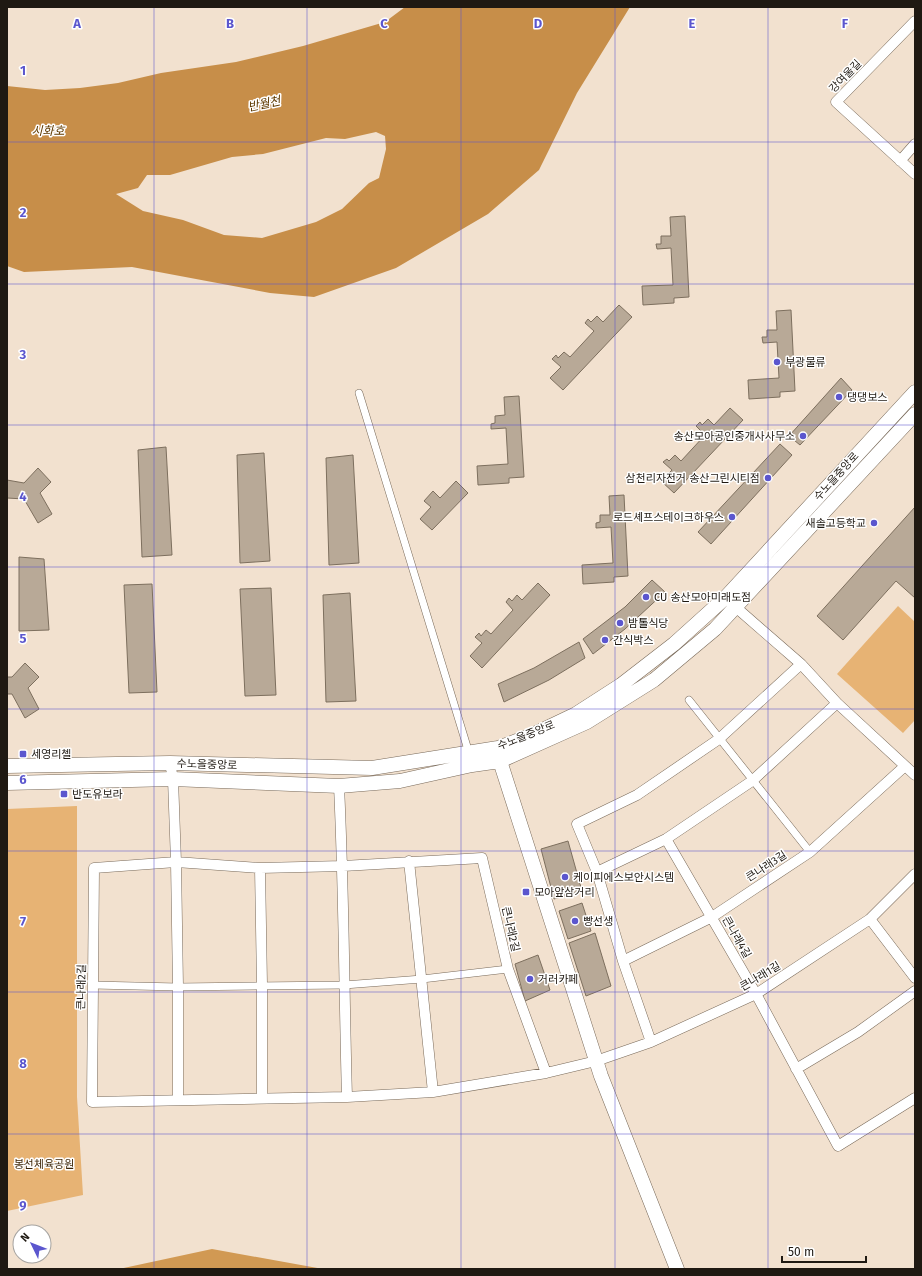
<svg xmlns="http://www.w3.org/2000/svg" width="922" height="1276" viewBox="0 0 922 1276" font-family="'Fira Sans','Noto Sans KR',sans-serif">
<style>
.green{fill:#e7b374}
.forest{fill:#d19953}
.water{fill:#c78e49;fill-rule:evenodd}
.building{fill:#b8a997;stroke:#7d6f5e}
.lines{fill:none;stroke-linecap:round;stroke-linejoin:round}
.pedestrian-casing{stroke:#796a5a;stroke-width:8}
.minor-casing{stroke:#796a5a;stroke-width:11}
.secondary-casing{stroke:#796a5a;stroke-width:15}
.pedestrian{stroke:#fff;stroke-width:7}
.minor{stroke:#fff;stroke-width:10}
.secondary{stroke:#fff;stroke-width:14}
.grid{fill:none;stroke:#5b56ce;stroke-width:1;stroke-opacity:0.55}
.poi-dot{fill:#5b56ce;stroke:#fff;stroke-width:1.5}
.labels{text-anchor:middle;stroke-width:3;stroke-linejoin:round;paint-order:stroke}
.street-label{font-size:11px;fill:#1f1912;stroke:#fff}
.poi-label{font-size:11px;fill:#1f1912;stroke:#fff;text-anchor:start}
.park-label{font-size:11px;fill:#3c2506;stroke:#fff}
.water-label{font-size:12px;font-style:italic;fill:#5f3a00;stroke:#fff}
.grid-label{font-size:13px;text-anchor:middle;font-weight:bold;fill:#5b56ce;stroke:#fff;stroke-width:3;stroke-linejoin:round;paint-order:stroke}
</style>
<rect width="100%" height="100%" fill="#f2e1cf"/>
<path class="green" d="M 898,606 L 915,622 L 915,720 L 903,733 L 837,674 Z
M 77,806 L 77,1097 L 83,1195 L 7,1211 L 7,809 Z"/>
<path class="forest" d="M 212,1249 L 323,1269 L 119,1269 Z"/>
<path class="water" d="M 405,7 L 630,7 L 577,93 L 539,170 L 488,214 L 396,268 L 314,297 L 270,293 L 132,267 L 24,272 L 7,266 L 7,86 L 45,90 L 80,88 L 118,83 L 161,73 L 236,62 L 303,46 L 385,22 ZM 376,132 L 385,136 L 386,149 L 379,178 L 369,183 L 342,209 L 316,222 L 262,238 L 224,235 L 183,220 L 143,211 L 116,194 L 138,188 L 147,175 L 170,175 L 232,157 L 263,154 L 326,138 L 345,139 Z"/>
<path class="building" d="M 685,216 L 689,297 L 674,298 L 674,303 L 643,305 L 642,286 L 673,285 L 671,248 L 657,249 L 656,244 L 661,244 L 661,236 L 671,236 L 670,217 Z
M 619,305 L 632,317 L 563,390 L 550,378 L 561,367 L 552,359 L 556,355 L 558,358 L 564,352 L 570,357 L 594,331 L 585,323 L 588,319 L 591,322 L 597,316 L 603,322 Z
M 791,310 L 795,391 L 780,392 L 780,397 L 749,399 L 748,380 L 779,378 L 777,342 L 763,343 L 762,337 L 767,337 L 767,330 L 777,330 L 776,311 Z
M 841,378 L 852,390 L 800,445 L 789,436 Z
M 519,396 L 524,477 L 509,478 L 509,483 L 478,485 L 477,466 L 508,464 L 506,428 L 491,429 L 491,424 L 495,423 L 495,416 L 505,415 L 504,397 Z
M 730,408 L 743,420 L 674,493 L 661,481 L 672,470 L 663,462 L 667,459 L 669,461 L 675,455 L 681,461 L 705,435 L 696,426 L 700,422 L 702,425 L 708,419 L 714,425 Z
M 780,444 L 792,455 L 711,544 L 698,532 Z
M 166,447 L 172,555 L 142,557 L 138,450 Z
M 264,453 L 270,561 L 240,563 L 237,455 Z
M 353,455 L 359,563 L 329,565 L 326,458 Z
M 38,468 L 51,482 L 40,493 L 52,514 L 38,523 L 24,499 L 7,498 L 7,480 L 24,483 Z
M 456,481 L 468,493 L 432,530 L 420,519 L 431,507 L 424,501 L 433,491 L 440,498 Z
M 624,495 L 628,576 L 614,577 L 614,582 L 583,584 L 582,565 L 613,563 L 611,527 L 596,528 L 596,523 L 600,522 L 600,515 L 610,515 L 609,496 Z
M 915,507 L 915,598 L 896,581 L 843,640 L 817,616 Z
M 19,557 L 44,559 L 49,630 L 19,631 Z
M 652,580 L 665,592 L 625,629 L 593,654 L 583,639 L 625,607 Z
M 538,583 L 550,595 L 482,668 L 470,656 L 482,643 L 475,637 L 479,633 L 481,636 L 486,630 L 491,634 L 513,610 L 506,602 L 509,598 L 512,601 L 517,595 L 522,600 Z
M 152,584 L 157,692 L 129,693 L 124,585 Z
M 271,588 L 276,695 L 245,696 L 240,589 Z
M 350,593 L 356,701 L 326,702 L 323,595 Z
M 579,642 L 585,658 L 549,680 L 504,702 L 498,684 L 534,668 Z
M 25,663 L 39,677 L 28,688 L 39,709 L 25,718 L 12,694 L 7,694 L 7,677 L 12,677 Z
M 568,841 L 582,891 L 554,899 L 541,849 Z
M 582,903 L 591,931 L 568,939 L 559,911 Z
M 595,933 L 611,986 L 586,996 L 569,943 Z
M 538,955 L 550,990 L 525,1001 L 515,964 Z"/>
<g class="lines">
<g class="pedestrian-casing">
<path id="pedestrian" d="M 359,393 L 469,753
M 689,700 L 810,852
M 93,985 L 178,987 L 344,985 L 422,979 L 508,969"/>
</g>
<g class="minor-casing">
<path id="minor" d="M 915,21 L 836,102 L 915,174
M 900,161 L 915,144
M 731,603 L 801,664 L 837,703 L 915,775
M 170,763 L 173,779 L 176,862 L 178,987 L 178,1100
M 339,786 C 344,889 344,993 347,1097
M 666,839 L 756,994 L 838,1146 L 915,1098
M 409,861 L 433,1092
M 260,868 L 262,985 L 262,1098
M 597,872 L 666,839 L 752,781 L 837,703
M 870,919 L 915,978
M 623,961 L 712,917 L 810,852 L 905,766
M 651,1042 L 623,961 L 597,872 L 577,824 L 637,795 L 719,739 L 801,664
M 796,1069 L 858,1032 L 915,991
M 546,1073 L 508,969 L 482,858 L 343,866 L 260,868 L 176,862 L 94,868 L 92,1102 L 347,1097 L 433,1092 L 546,1073 L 596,1061 L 651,1042 L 756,994 L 870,919 L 915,874"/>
</g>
<g class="secondary-casing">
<path id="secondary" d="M 499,752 L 500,761 L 601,1076 L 677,1269
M 7,766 L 170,763 L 372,768 L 498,748 L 532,735 L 576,714 L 621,685 L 674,644 L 725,598 L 915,392
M 7,783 L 173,779 L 339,786 L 400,781 L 472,765 L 500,761 L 587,722 L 654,680 L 715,629 L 915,414"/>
</g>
<use href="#pedestrian" class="pedestrian"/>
<use href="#minor" class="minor"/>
<use href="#secondary" class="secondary"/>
</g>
<path class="grid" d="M 154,7 L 154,1269M 307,7 L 307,1269M 461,7 L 461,1269M 615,7 L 615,1269M 768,7 L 768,1269M 7,142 L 915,142M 7,284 L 915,284M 7,425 L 915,425M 7,567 L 915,567M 7,709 L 915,709M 7,851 L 915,851M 7,992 L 915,992M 7,1134 L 915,1134"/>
<g class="poi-dot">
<circle cx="777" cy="362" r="4"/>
<circle cx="839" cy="397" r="4"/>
<circle cx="803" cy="436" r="4"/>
<circle cx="768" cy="478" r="4"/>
<circle cx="732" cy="517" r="4"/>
<circle cx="874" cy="523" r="4"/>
<circle cx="646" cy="597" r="4"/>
<circle cx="620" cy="623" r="4"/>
<circle cx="605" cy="640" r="4"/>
<rect x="19" y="750" width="8" height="8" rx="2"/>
<rect x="60" y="790" width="8" height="8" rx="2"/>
<circle cx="565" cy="877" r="4"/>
<rect x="522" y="888" width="8" height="8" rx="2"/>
<circle cx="575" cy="921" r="4"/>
<circle cx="530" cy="979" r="4"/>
</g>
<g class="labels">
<g class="street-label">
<text transform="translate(845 76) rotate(-46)" y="4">강여울길</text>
<text transform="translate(836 476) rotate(-48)" y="4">수노을중앙로</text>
<text transform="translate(526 735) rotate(-22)" y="4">수노을중앙로</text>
<text transform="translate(207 764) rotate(2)" y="4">수노을중앙로</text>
<text transform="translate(766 866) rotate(-33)" y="4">큰나래3길</text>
<text transform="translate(511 929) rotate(77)" y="4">큰나래2길</text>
<text transform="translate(737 937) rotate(60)" y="4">큰나래4길</text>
<text transform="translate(760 976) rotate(-31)" y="4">큰나래1길</text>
<text transform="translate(81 987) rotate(-89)" y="4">큰나래2길</text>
</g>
<g class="poi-label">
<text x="785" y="366">부광물류</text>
<text x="847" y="401">댕댕보스</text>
<text x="795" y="440" text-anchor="end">송산모아공인중개사사무소</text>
<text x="760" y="482" text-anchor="end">삼천리자전거 송산그린시티점</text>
<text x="724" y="521" text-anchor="end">로드셰프스테이크하우스</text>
<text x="866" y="527" text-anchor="end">새솔고등학교</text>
<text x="654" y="601">CU 송산모아미래도점</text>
<text x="628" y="627">밤톨식당</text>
<text x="613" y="644">간식박스</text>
<text x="31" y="758">세영리첼</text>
<text x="72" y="798">반도유보라</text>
<text x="573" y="881">케이피에스보안시스템</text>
<text x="534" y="896">모아앞삼거리</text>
<text x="583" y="925">빵선생</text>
<text x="538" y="983">거러카페</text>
</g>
<g class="park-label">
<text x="44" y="1168">봉선체육공원</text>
</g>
<g class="water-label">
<text transform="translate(264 104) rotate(-12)" y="4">반월천</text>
<text x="48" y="135">시화호</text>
</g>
</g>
<g class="grid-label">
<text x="77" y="28">A</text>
<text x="230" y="28">B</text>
<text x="384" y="28">C</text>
<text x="538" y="28">D</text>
<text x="692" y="28">E</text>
<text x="845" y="28">F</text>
<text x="23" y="75">1</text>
<text x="23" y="217">2</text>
<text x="23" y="359">3</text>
<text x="23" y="501">4</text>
<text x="23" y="643">5</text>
<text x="23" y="784">6</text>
<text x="23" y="926">7</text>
<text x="23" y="1068">8</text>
<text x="23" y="1210">9</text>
</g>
<rect width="922" height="1276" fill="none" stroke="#1f1912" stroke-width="16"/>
<g transform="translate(32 1244) rotate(313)"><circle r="19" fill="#ffffff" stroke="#a5a3a0"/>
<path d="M0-3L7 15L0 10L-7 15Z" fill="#5b56ce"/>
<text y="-6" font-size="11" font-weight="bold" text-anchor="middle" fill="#1f1912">N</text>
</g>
<path d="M782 1256v6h84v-6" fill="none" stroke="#1f1912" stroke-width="2"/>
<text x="788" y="1256" font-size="12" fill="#1f1912" stroke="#ffffff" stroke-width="3" paint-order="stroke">50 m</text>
</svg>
